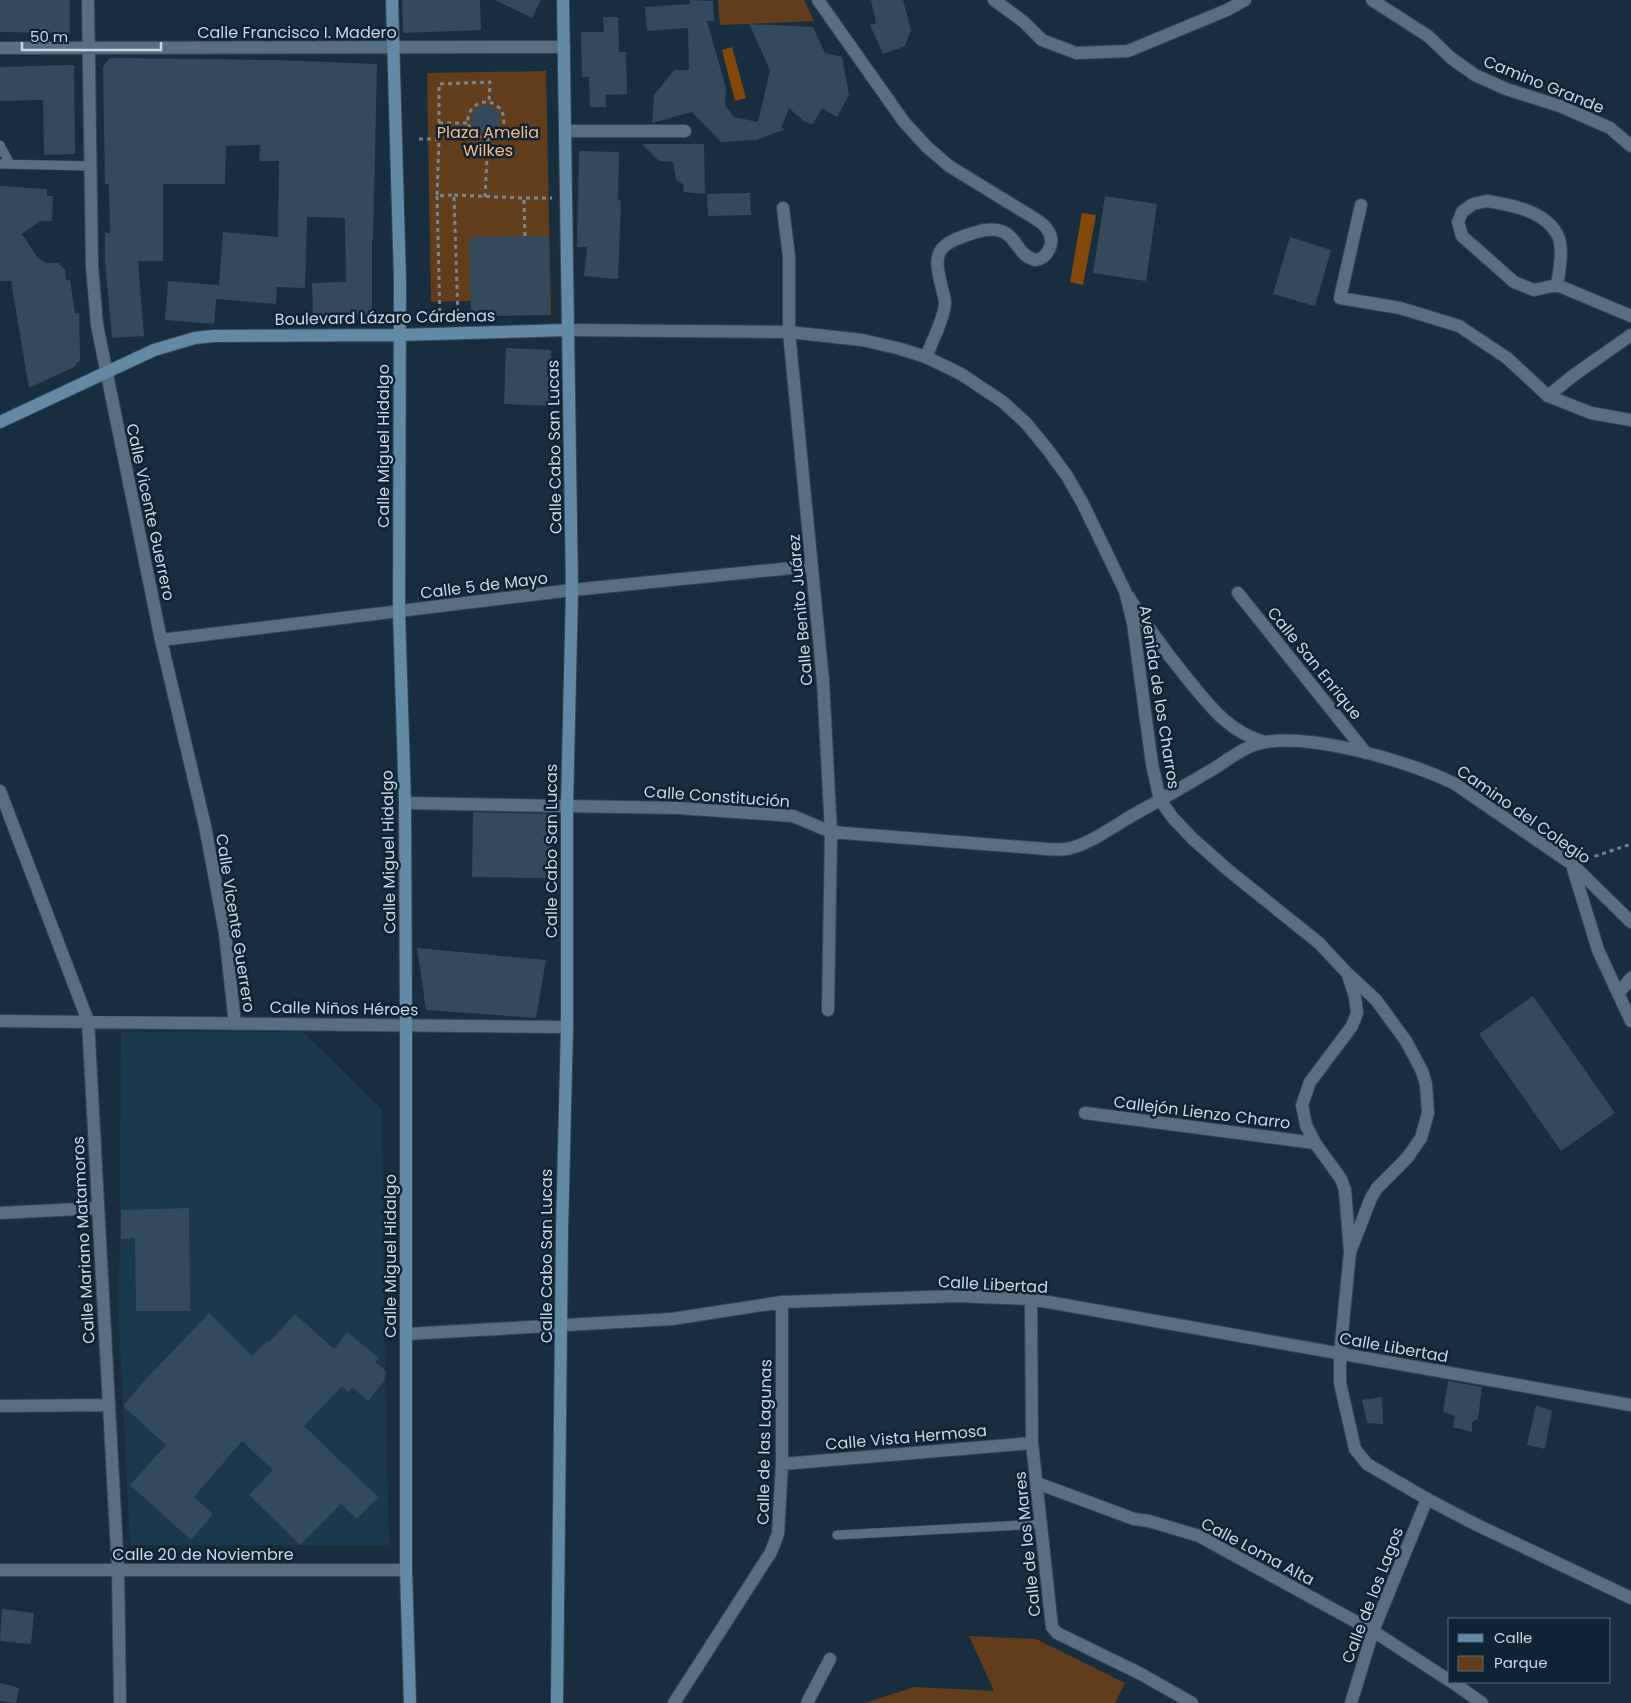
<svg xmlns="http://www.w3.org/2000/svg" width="1631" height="1703" viewBox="0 0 1631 1703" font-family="Poppins,sans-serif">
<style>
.built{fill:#1b384c}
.green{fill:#623d1b}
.water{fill:#814809}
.building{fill:#324a5b}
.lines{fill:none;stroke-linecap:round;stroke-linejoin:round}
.service-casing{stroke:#364855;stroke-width:10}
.minor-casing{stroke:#364855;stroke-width:14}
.tertiary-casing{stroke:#364855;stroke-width:14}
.secondary-casing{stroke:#364855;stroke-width:14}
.path{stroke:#758693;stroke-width:3;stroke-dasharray:4 4;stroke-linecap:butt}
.service{stroke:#576f81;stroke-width:9}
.minor{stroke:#576f81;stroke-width:12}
.tertiary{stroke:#576f81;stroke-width:12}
.secondary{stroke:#6489a4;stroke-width:12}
.labels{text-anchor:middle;stroke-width:5;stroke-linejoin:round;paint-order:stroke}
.street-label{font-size:16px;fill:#c9d6e0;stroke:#0e2434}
.park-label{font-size:16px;fill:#fcb77f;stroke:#0e2434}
</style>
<rect width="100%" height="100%" fill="#182e3e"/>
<path class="built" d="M 121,1032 L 303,1032 L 382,1109 L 384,1312 L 389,1545 L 130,1545 L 119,1321 Z"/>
<path class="green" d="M 718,0 L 804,0 L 814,21 L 720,25 Z
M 546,71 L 551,315 L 471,316 L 471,301 L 431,302 L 427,73 Z
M 969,1636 L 1036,1639 L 1125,1683 L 1115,1703 L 865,1703 L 914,1687 L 994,1691 Z"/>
<path class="water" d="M 732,47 L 746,98 L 735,101 L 722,50 Z
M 1082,213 L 1096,215 L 1083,285 L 1070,282 Z"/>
<path class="building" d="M 0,0 L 70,0 L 70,33 L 0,32 Z
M 402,0 L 480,0 L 481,30 L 403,33 Z
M 495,0 L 541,0 L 532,18 Z
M 690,0 L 713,1 L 714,21 L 707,21 L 726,88 L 725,105 L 734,117 L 758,122 L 770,70 L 749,24 L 813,27 L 825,53 L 842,57 L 849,95 L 837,117 L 822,108 L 813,124 L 805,122 L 789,108 L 781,128 L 786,129 L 753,141 L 754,140 L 721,142 L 692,112 L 652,123 L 654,95 L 674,70 L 689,70 L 688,28 L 647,31 L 645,7 L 690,4 Z
M 871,0 L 903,0 L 911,30 L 905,46 L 883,54 L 870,25 L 876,23 Z
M 603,17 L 618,17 L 619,52 L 626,52 L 627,94 L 606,95 L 606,107 L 590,107 L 589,77 L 582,77 L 581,32 L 604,32 Z
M 110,58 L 276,60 L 377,64 L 373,240 L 372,240 L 372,315 L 313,316 L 312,283 L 346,282 L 345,218 L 307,217 L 305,288 L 277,287 L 276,304 L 216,299 L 214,324 L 165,320 L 168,281 L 219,285 L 223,232 L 278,237 L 279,161 L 259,161 L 260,145 L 226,146 L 225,184 L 163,184 L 163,261 L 138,261 L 144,336 L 112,338 L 105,261 L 105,233 L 110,233 L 109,184 L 105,184 L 103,66 Z
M 74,65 L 75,154 L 44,155 L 43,100 L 0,101 L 0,67 Z
M 486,104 L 499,112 L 499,128 L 485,134 L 472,126 L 472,111 Z
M 642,144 L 704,144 L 705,194 L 683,192 L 684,185 L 676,180 L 673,162 L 659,161 Z
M 579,151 L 619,152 L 618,200 L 621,200 L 618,279 L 584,276 L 587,247 L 577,247 Z
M 0,186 L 47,189 L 47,196 L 53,196 L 52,221 L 40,221 L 22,234 L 38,258 L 46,263 L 58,263 L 65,270 L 66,280 L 70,280 L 75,313 L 79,313 L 80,360 L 74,367 L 29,388 L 11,281 L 0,281 Z
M 750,193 L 751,215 L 708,216 L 707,194 Z
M 1105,196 L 1157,204 L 1146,281 L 1093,273 Z
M 549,236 L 550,315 L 471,316 L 469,237 Z
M 1290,237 L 1331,250 L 1315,306 L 1273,294 Z
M 506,348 L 551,350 L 551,406 L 504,404 Z
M 473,812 L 553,814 L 552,878 L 472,877 Z
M 417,948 L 546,960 L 536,1018 L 426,1010 Z
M 1533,996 L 1615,1113 L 1561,1151 L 1479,1034 Z
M 189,1208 L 190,1311 L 136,1311 L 135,1238 L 121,1239 L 121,1210 Z
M 209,1313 L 252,1356 L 267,1341 L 269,1342 L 295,1314 L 334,1349 L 347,1332 L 379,1358 L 375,1362 L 386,1371 L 384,1381 L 368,1401 L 352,1387 L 348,1392 L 342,1386 L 304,1426 L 378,1497 L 357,1519 L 341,1504 L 300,1545 L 249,1495 L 273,1470 L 242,1441 L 194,1497 L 213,1514 L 191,1540 L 130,1485 L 166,1445 L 123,1406 L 146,1379 Z
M 1448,1381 L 1482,1387 L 1478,1419 L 1472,1422 L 1472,1432 L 1453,1427 L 1455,1416 L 1443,1412 Z
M 1382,1397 L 1383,1424 L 1367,1423 L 1362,1400 Z
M 1536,1405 L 1552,1411 L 1545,1449 L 1527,1445 Z
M 2,1609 L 34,1613 L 31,1644 L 0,1641 Z
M 0,1683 L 19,1688 L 16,1703 L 0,1701 Z"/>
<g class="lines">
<g class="service-casing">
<path id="service" d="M 0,145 L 10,164
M 0,164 L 91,166
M 837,1535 L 1041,1524"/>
</g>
<g class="minor-casing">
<path id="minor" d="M 88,0 L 92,266 L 97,325 L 161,640 L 205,826 L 225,933 L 235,1024
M 818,0 L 904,122 L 927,147 L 949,166 L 1034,218 C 1039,221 1044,224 1047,229 C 1056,241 1049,258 1035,260 C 1017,255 1016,235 1001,231 C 990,227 977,232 967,235 C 937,245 933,254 941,284 C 942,290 945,297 945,303 C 945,316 931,344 926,357
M 994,0 L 1024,22 L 1042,40 L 1076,53 L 1128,51 L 1227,10 L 1245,0
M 1372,0 L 1428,36 L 1451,58 L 1475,75 L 1506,89 L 1560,106 L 1610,128 L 1631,146
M 0,48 L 564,47
M 566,131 L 685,131
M 1487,201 C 1512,205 1546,211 1558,236 C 1564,249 1559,272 1557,285 L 1534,290 L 1514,282 L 1462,236 L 1458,222 L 1462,212 L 1473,204 Z
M 1361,205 L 1340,298 L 1400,308 L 1459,326 L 1507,358 L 1548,396 L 1574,375 L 1631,335
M 783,208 L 789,257 L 789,332 L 823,681 L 831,832 L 828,1010
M 1557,285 L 1631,316
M 1548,396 L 1591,413 L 1631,420
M 1238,593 L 1366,753
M 1128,596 C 1146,625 1165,651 1186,677 C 1209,705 1229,733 1265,742
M 161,640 L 572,590 L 812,566
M 0,791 L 88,1021 L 118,1570 L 120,1703
M 405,803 L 679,808 L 793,816 L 831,832 L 1047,849 C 1053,849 1059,850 1066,849 C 1087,846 1114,826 1133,815 C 1162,799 1190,783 1218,766 C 1230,758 1243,748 1257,744 C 1304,730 1412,762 1455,784 L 1572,864 L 1631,922
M 1572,865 L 1598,950 L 1631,1021
M 1618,994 L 1631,978
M 0,1021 L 567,1027
M 1085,1113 L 1315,1143
M 0,1213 L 98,1208
M 1031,1299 L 1032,1443 L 1052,1627 L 1057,1633 L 1141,1674 L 1192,1703
M 406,1334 L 672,1319 L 782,1302 L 958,1296 L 1031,1299 L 1631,1405
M 0,1406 L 109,1405
M 782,1464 L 1032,1443
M 1037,1483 L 1134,1519 L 1149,1521 L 1199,1536 L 1373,1631 L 1450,1681
M 0,1570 L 406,1570
M 1452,1682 L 1482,1703
M 674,1703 L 771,1552 L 778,1534 L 782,1464 L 782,1302
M 807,1703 L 830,1659
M 1351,1703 L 1373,1631 L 1427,1499"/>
</g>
<g class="tertiary-casing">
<path id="tertiary" d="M 568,330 L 789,332 L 862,340 L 897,348 L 926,357 L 961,374 L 1003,402 L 1026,423 L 1048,450 L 1067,476 L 1083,504 L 1125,591 L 1133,623 L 1152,764 L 1160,800 L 1173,818 L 1193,839 L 1228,870 L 1319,943 L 1347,973 L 1376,1000 L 1406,1041 L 1422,1071 L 1426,1084 L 1428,1113 L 1421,1138 L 1407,1158 L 1377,1188 L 1371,1198 L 1350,1252
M 1348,975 L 1355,997 L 1357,1013 L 1352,1026 L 1310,1082 L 1302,1105 L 1306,1125 L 1315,1143 L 1341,1179 L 1345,1190 L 1350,1252 L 1340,1354 L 1340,1383 L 1355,1449 L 1367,1464 L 1427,1499 L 1475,1524 L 1631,1598"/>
</g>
<g class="secondary-casing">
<path id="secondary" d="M 392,0 L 400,281 L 399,612 L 405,803 L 406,1025 L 406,1570 L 410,1703
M 0,422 L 154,350 L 195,338 L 213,336 L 399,335 L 568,330
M 557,1703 L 562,1231 L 567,1027 L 567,806 L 572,590 L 563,0"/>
</g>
<path class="path" d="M468 120a18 18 0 1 1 36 0a18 18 0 1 1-36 0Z
M 439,123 L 468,123
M 419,139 L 439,139 L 437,196 L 454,195 L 458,319
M 439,139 L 439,84 L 490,82 L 489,102
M 454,195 L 524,198
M 437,196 L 440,320
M 485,197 L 488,138
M 525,236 L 524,198 L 552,198
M 1587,859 L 1631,844"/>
<use href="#service" class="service"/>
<use href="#minor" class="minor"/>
<use href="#tertiary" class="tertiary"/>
<use href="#secondary" class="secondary"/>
</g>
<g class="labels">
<g class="street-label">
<text x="297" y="38">Calle Francisco I. Madero</text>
<text transform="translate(1544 84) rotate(22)" y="6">Camino Grande</text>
<text transform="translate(385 317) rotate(-1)" y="6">Boulevard Lázaro Cárdenas</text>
<text transform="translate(383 446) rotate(-90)" y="6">Calle Miguel Hidalgo</text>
<text transform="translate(554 447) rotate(-91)" y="6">Calle Cabo San Lucas</text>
<text transform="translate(151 512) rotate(78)" y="6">Calle Vicente Guerrero</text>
<text transform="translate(484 585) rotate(-7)" y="6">Calle 5 de Mayo</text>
<text transform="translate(800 610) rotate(-95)" y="6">Calle Benito Juárez</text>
<text transform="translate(1315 663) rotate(51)" y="6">Calle San Enrique</text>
<text transform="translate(1160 697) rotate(81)" y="6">Avenida de los Charros</text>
<text transform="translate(717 796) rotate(4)" y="6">Calle Constitución</text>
<text transform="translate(1524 814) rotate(35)" y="6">Camino del Colegio</text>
<text transform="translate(551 851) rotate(-90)" y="6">Calle Cabo San Lucas</text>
<text transform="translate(388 852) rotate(-91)" y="6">Calle Miguel Hidalgo</text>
<text transform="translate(236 923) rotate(81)" y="6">Calle Vicente Guerrero</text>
<text transform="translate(344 1008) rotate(1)" y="6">Calle Niños Héroes</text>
<text transform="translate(1202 1112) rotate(7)" y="6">Callejón Lienzo Charro</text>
<text transform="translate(83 1240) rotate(-93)" y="6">Calle Mariano Matamoros</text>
<text transform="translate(390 1256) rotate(-90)" y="6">Calle Miguel Hidalgo</text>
<text transform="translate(546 1256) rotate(-90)" y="6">Calle Cabo San Lucas</text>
<text transform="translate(993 1284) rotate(3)" y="6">Calle Libertad</text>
<text transform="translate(1394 1347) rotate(10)" y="6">Calle Libertad</text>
<text transform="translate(906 1437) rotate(-5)" y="6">Calle Vista Hermosa</text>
<text transform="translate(764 1442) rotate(-89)" y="6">Calle de las Lagunas</text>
<text transform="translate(1027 1544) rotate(-96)" y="6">Calle de los Mares</text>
<text transform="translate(1258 1551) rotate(28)" y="6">Calle Loma Alta</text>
<text x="203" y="1560">Calle 20 de Noviembre</text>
<text transform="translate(1372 1595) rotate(-69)" y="6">Calle de los Lagos</text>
</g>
<g class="park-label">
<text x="488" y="138">Plaza Amelia<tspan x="488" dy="18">Wilkes</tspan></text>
</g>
</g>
<rect x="1448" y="1618" width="162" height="65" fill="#0e2434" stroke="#596b79"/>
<rect x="1458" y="1634" width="25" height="8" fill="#6489a4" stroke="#596b79"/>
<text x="1494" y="1643" font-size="15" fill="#c9d6e0">Calle</text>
<rect x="1458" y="1656" width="25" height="15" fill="#623d1b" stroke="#596b79"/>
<text x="1494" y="1668" font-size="15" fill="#c9d6e0">Parque</text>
<path d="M22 42v8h139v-8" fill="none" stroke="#c9d6e0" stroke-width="2.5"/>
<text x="30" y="42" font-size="15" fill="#c9d6e0" stroke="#0e2434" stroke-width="4" paint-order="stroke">50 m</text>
</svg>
